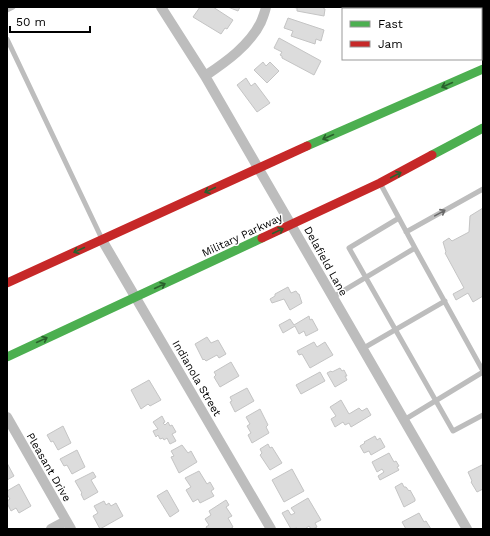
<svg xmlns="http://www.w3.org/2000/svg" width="490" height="536" viewBox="0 0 490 536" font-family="'Work Sans',sans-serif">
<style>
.building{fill:#dcdcdc;stroke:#c4c4c4}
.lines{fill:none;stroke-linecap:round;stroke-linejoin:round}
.lane{stroke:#bdbdbd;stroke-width:5}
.street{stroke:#bdbdbd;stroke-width:10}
.fast{stroke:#4caf50;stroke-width:9}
.jam{stroke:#c62828;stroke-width:9}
.oneway{stroke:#2a602c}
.oneway2{stroke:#686868}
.labels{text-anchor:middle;stroke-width:3;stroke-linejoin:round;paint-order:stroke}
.street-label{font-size:11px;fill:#000;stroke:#fff}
</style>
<rect width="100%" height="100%" fill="#fff"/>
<path class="building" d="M 200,7 L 213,7 L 233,20 L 227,29 L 225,28 L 221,34 L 193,17 Z
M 228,7 L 240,7 L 238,11 Z
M 291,7 L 323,7 L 323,8 L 325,9 L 324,16 L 297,11 L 297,8 Z
M 423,7 L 434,7 L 437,8 L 422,9 Z
M 455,7 L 474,7 L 475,9 L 456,9 Z
M 288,18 L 324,30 L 321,41 L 316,39 L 315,44 L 291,36 L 293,31 L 284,28 Z
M 279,38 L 321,61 L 314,75 L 282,58 L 282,56 L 280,55 L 282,52 L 274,48 Z
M 263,62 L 266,66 L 270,62 L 279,71 L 267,83 L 254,70 Z
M 246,78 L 251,86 L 255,83 L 270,103 L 257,112 L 237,85 Z
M 483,208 L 483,296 L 473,302 L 468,293 L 456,300 L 453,294 L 464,288 L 445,253 L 446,252 L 443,242 L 449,238 L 452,241 L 469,232 L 470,216 Z
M 288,287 L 291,293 L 296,291 L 298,294 L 299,294 L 302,303 L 290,310 L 284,299 L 272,303 L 270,299 L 275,296 L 275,294 Z
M 309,316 L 310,320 L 312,319 L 318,330 L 306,336 L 304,331 L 299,334 L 295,326 L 283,333 L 279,325 L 290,319 L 294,325 Z
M 207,337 L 211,343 L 218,340 L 226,354 L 219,358 L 217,355 L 206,361 L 204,359 L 203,360 L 195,344 Z
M 314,342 L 317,347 L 325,342 L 333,355 L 310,368 L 302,354 L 299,355 L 297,351 Z
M 231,362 L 239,376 L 220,387 L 214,377 L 216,375 L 214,372 Z
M 340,368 L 342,371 L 344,370 L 347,376 L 345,376 L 347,380 L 335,387 L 327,373 L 331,371 L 332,372 Z
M 320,372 L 325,381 L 301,394 L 296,385 Z
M 149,380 L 161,400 L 150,406 L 148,404 L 141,409 L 131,390 Z
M 247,388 L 254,401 L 235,412 L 230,402 L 232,401 L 230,397 Z
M 341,400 L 349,414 L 359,408 L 362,411 L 367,408 L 371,415 L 351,427 L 349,423 L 345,425 L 343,422 L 335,427 L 331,419 L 336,416 L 330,407 Z
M 260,409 L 268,425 L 266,427 L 269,433 L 252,443 L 248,435 L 251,433 L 247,426 L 250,424 L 246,417 Z
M 162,416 L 165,422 L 163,423 L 165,425 L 168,422 L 170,426 L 172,425 L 176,432 L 172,434 L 176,441 L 170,444 L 167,438 L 164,440 L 163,438 L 160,439 L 158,435 L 156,437 L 153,431 L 158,429 L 153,422 Z
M 63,426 L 71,443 L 58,450 L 53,441 L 51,442 L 47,435 Z
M 375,436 L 377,440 L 380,438 L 385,447 L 371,455 L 369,451 L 364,453 L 360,446 L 365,443 L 364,442 Z
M 268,444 L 270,448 L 272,447 L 282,463 L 270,470 L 260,455 L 262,453 L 260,449 Z
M 182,445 L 188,453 L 191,451 L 197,462 L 179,473 L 171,457 L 174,456 L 171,451 Z
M 77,450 L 85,467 L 72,474 L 67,465 L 64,466 L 60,459 Z
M 389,453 L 394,462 L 396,461 L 399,466 L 397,467 L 399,470 L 380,480 L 378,476 L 384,472 L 382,469 L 377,472 L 372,462 Z
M 7,463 L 14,476 L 7,480 Z
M 482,465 L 483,467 L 483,489 L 477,492 L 471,482 L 472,481 L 468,472 Z
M 292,469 L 304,491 L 284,502 L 272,480 Z
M 199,471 L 207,484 L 210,482 L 214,489 L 211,491 L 214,496 L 200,503 L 198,499 L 193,502 L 186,490 L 191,487 L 185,478 Z
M 93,472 L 96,477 L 91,480 L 98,492 L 84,500 L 81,494 L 82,493 L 75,481 Z
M 402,483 L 404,487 L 406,487 L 409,491 L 410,490 L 415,499 L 415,501 L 404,507 L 395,487 Z
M 19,484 L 31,506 L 19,513 L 16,508 L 11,511 L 7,503 L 7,501 L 10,499 L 7,494 L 7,491 Z
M 167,490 L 179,511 L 170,517 L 157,496 Z
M 308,498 L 321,520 L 315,523 L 317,527 L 313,529 L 311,529 L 309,526 L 305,529 L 297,529 L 297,528 L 291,529 L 282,513 L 288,510 L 291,515 L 295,513 L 291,508 Z
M 226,500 L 229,505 L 226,507 L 232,516 L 228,518 L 233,527 L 230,529 L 207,529 L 206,527 L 209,525 L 205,519 L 211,515 L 209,511 Z
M 104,501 L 106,505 L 109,503 L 111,506 L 116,503 L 123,516 L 100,529 L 93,516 L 98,513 L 94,506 Z
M 419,513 L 424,522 L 426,521 L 431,529 L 406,529 L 402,522 Z"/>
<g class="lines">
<path class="lane" d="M 7,10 L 13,7
M 7,39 L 102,239
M 399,218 L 349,248 L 453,431 L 483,415
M 406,232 L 483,189
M 415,248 L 483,371
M 333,297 L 415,248 L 380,183
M 362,349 L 445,301
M 404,420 L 483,372"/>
<path class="street" d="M 161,7 L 205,76 L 467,529
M 205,76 C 226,62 250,45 261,22 C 263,17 265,12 266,7
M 102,240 L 271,529
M 7,417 L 71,529
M 51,529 L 66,521"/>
<path class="fast" d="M 307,146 L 483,69
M 432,155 L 483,128
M 7,357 L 262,238"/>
<path class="jam" d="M 262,238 L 380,183 L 432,155
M 7,283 L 307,146"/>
</g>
<defs><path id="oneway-shaft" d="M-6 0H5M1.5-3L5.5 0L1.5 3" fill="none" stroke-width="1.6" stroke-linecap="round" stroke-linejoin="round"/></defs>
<g class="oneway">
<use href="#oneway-shaft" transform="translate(447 85) rotate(156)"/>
<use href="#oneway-shaft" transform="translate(328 137) rotate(156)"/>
<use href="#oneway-shaft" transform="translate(396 175) rotate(-28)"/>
<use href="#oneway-shaft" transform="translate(210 190) rotate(155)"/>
<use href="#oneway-shaft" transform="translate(278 231) rotate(-25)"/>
<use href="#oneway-shaft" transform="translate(79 250) rotate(155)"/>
<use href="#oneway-shaft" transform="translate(160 286) rotate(-25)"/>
<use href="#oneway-shaft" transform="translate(42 340) rotate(-25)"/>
</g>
<use class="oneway2" href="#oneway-shaft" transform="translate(440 213) rotate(-29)"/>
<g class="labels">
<g class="street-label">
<text transform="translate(242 235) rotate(-25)" y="4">Military Parkway</text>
<text transform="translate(326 261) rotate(61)" y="4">Delafield Lane</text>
<text transform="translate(197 378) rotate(60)" y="4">Indianola Street</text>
<text transform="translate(49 467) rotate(60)" y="4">Pleasant Drive</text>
</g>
</g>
<rect width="490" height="536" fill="none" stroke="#000000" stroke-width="16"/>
<rect x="342" y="8" width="140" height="52" fill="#ffffff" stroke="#999999"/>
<rect x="350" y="21" width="20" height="6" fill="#4caf50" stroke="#999999"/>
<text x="378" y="28" font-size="12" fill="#000000">Fast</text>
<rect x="350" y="41" width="20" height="6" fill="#c62828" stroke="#999999"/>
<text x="378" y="48" font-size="12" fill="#000000">Jam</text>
<path d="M10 26v6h80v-6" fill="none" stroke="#000000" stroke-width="2"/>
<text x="16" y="26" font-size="12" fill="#000000" stroke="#ffffff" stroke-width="3" paint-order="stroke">50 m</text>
</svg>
